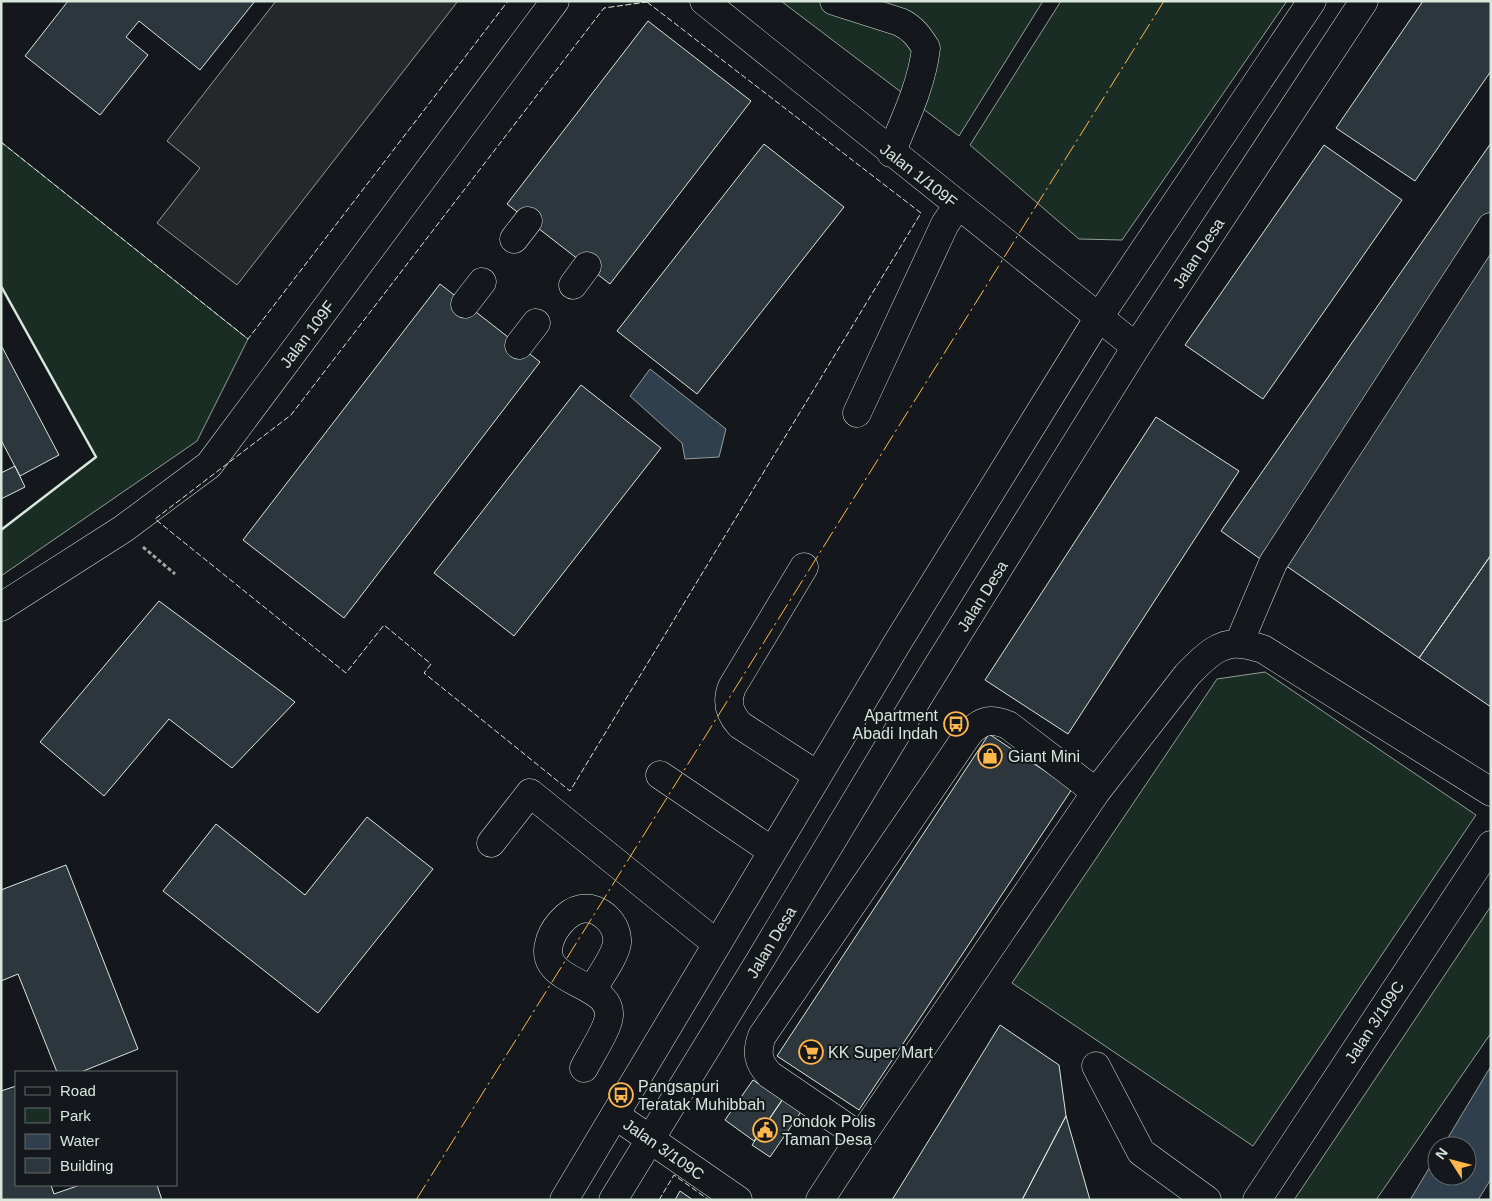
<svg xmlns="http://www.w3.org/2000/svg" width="1492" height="1201" viewBox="0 0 1492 1201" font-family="Helvetica,sans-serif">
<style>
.green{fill:#1a2d24;stroke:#939e99}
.parking{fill:#24282b;stroke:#939e99}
.water{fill:#2f3f4d;stroke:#939e99}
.building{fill:#2c363c;stroke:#d8e6dc}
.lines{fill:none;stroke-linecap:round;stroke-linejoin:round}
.minor-casing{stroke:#d8e6dc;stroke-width:29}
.major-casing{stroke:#d8e6dc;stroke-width:29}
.path{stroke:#9da8a2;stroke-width:3;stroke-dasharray:4 2.5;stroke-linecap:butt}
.minor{stroke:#14181c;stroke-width:28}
.major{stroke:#14181c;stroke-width:28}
.fence{stroke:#d8e6dc;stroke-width:1;stroke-dasharray:6 2.5;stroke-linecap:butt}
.wall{stroke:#d8e6dc;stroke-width:2.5}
.power{stroke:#ffb74d;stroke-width:1;stroke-dasharray:18 4 2.5 4;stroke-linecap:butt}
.labels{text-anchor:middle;stroke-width:4;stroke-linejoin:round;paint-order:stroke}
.street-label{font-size:16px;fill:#d8e6dc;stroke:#14181c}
.poi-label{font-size:16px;fill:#d8e6dc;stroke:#14181c;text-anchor:start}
</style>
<rect width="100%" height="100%" fill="#14181c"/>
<path class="green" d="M 781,1 L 1043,1 L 959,136 Z
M 1061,1 L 1287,1 L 1122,240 L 1079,239 L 970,145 Z
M 1,142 L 248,339 L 197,441 L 1,576 L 1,530 L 96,457 L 1,286 Z
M 1265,672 L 1476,815 L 1253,1146 L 1012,983 L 1217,679 Z
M 1491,906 L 1491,1033 L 1376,1200 L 1294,1200 Z"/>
<path class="parking" d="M 276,1 L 458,1 L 237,285 L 157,223 L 200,168 L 167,141 Z"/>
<path class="water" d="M 650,369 L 726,429 L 719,457 L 685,459 L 682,443 L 630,396 Z
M 1491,1066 L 1491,1179 L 1478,1200 L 1410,1200 L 1437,1155 L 1437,1176 L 1467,1176 L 1467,1146 L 1443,1146 Z"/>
<path class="building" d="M 68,1 L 255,1 L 200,70 L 139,21 L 126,37 L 148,55 L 100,115 L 25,56 Z
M 1423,1 L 1491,1 L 1491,71 L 1415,181 L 1336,128 Z
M 648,21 L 751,101 L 610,284 L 507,204 Z
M 1491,143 L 1491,555 L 1419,658 L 1272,556 L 1266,563 L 1221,531 Z
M 764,144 L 844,207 L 697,394 L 617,331 Z
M 1324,145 L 1402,200 L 1263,399 L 1185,345 Z
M 440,284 L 540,362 L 344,618 L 243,540 Z
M 1,345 L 59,455 L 20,476 L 1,440 Z
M 581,385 L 661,448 L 514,636 L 434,573 Z
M 1156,417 L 1239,471 L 1068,734 L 985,680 Z
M 15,466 L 25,487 L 1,499 L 1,473 Z
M 1491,555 L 1491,707 L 1419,658 Z
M 159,601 L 295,702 L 232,768 L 169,719 L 104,796 L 40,742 Z
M 989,734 L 1072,789 L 859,1110 L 777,1056 Z
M 367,817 L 433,869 L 318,1013 L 163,891 L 216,824 L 305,895 Z
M 66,865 L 138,1049 L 81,1072 L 57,1072 L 18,974 L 1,981 L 1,890 Z
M 1000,1025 L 1059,1065 L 1066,1116 L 1022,1200 L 892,1200 Z
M 753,1080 L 782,1100 L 754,1141 L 725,1120 Z
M 16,1086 L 16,1185 L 51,1185 L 54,1194 L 80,1185 L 157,1185 L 162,1200 L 1,1200 L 1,1091 Z
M 787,1093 L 805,1106 L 770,1157 L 752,1145 Z
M 1066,1116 L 1090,1200 L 1022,1200 Z
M 680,1191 L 693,1200 L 675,1200 Z"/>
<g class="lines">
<g class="minor-casing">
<path id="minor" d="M 704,1 L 1136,347
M 834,1 L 900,22 C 913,28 919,37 926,48 C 922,84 905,119 891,153
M 514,239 L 528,221
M 573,285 L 587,266
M 465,304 L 482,282
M 519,345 L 536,323
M 857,413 L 945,224 L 958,205
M 804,567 L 732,687 C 726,702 729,713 740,725 L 817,775
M 1,607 L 123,529 L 209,465 L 555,1
M 1239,643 L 1273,563 L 1491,227
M 660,775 L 772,851
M 491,843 L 530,793 L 717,944
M 1096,1066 L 1141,1152 L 1207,1200
M 584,1068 C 590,1056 605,1033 608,1021 C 619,981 538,986 549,944 C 552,930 566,912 581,909 C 600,905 619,925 617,943 C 615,957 599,978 592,990
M 615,1115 L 738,1200
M 861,1137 L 770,1075 C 758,1063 756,1052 762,1036 L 969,733 C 982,720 990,718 1008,725 L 1096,792
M 820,1200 L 861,1137 L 1096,792 L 1187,675 C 1201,661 1217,642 1240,644 C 1247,644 1255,647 1263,649 L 1491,792
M 1257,1200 L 1491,845"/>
</g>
<g class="major-casing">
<path id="major" d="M 564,1200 L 896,645 L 1099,317 L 1312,1
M 613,1200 L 759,962 L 919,696 L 1136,347 L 1364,1"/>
</g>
<path class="path" d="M 143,547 L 175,574"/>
<use href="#minor" class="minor"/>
<use href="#major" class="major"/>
<path class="fence" d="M 647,2 L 921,213 L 570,791 L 424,673 L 431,664 L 384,625 L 346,673 L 155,519 L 291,415 L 604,8 Z
M 1,142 L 248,339 L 508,1
M 659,1200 L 674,1175 L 709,1200"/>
<path class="wall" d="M 1,286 L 96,457 L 1,530"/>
<path class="power" d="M 416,1200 L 1164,1"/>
</g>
<defs>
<g id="bus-ring" transform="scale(1.25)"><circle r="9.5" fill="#14181c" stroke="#ffb74d" stroke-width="1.5"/><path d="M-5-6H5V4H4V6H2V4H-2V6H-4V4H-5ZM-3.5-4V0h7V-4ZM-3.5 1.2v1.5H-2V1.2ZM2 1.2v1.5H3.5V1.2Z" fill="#ffb74d"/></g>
<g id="shop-ring" transform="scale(1.25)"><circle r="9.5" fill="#14181c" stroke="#ffb74d" stroke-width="1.5"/><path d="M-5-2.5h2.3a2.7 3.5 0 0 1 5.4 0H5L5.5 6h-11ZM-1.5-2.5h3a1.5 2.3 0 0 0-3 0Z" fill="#ffb74d"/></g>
<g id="supermarket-ring" transform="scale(1.25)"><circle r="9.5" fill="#14181c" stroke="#ffb74d" stroke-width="1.5"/><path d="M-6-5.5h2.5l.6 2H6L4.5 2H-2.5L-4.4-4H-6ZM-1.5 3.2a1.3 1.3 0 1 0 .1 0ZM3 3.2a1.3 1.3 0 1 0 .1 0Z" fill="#ffb74d"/></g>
<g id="civic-ring" transform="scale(1.25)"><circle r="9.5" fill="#14181c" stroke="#ffb74d" stroke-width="1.5"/><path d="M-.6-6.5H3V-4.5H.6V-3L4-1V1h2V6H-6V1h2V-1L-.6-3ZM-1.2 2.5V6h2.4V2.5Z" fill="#ffb74d"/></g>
</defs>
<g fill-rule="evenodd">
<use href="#bus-ring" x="956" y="724"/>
<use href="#shop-ring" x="990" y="756"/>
<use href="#supermarket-ring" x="811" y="1052"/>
<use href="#bus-ring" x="621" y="1095"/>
<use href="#civic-ring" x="765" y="1130"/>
</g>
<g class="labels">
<g class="street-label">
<text transform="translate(919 175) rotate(38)" y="6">Jalan 1/109F</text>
<text transform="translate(1198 253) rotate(-57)" y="6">Jalan Desa</text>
<text transform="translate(307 334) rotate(-53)" y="6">Jalan 109F</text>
<text transform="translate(982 596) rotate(-58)" y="6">Jalan Desa</text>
<text transform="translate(771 942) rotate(-59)" y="6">Jalan Desa</text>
<text transform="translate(1374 1022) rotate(-57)" y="6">Jalan 3/109C</text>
<text transform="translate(664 1149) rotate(35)" y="6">Jalan 3/109C</text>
</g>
<g class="poi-label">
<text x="938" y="721" text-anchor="end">Apartment<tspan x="938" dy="18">Abadi Indah</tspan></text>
<text x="1008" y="762">Giant Mini</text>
<text x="828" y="1058">KK Super Mart</text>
<text x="638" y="1092">Pangsapuri<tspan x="638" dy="18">Teratak Muhibbah</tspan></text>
<text x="782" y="1127">Pondok Polis<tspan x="782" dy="18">Taman Desa</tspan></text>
</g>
</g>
<rect width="1492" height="1201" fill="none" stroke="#d8e6dc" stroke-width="5"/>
<rect x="15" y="1071" width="162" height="115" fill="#14181c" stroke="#626a69"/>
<rect x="25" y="1087" width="25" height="8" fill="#14181c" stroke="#626a69"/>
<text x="60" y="1096" font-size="15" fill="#d8e6dc">Road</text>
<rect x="25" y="1108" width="25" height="15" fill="#1a2d24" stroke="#626a69"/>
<text x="60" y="1121" font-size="15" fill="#d8e6dc">Park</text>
<rect x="25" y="1134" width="25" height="15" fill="#2f3f4d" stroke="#626a69"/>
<text x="60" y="1146" font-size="15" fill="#d8e6dc">Water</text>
<rect x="25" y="1158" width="25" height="15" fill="#2c363c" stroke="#626a69"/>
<text x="60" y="1171" font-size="15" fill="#d8e6dc">Building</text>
<g transform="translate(1452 1161) rotate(306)"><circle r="24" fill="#14181c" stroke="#626a69"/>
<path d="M0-4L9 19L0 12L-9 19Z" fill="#ffb74d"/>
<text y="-8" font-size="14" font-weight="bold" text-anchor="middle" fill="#d8e6dc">N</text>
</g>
</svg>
